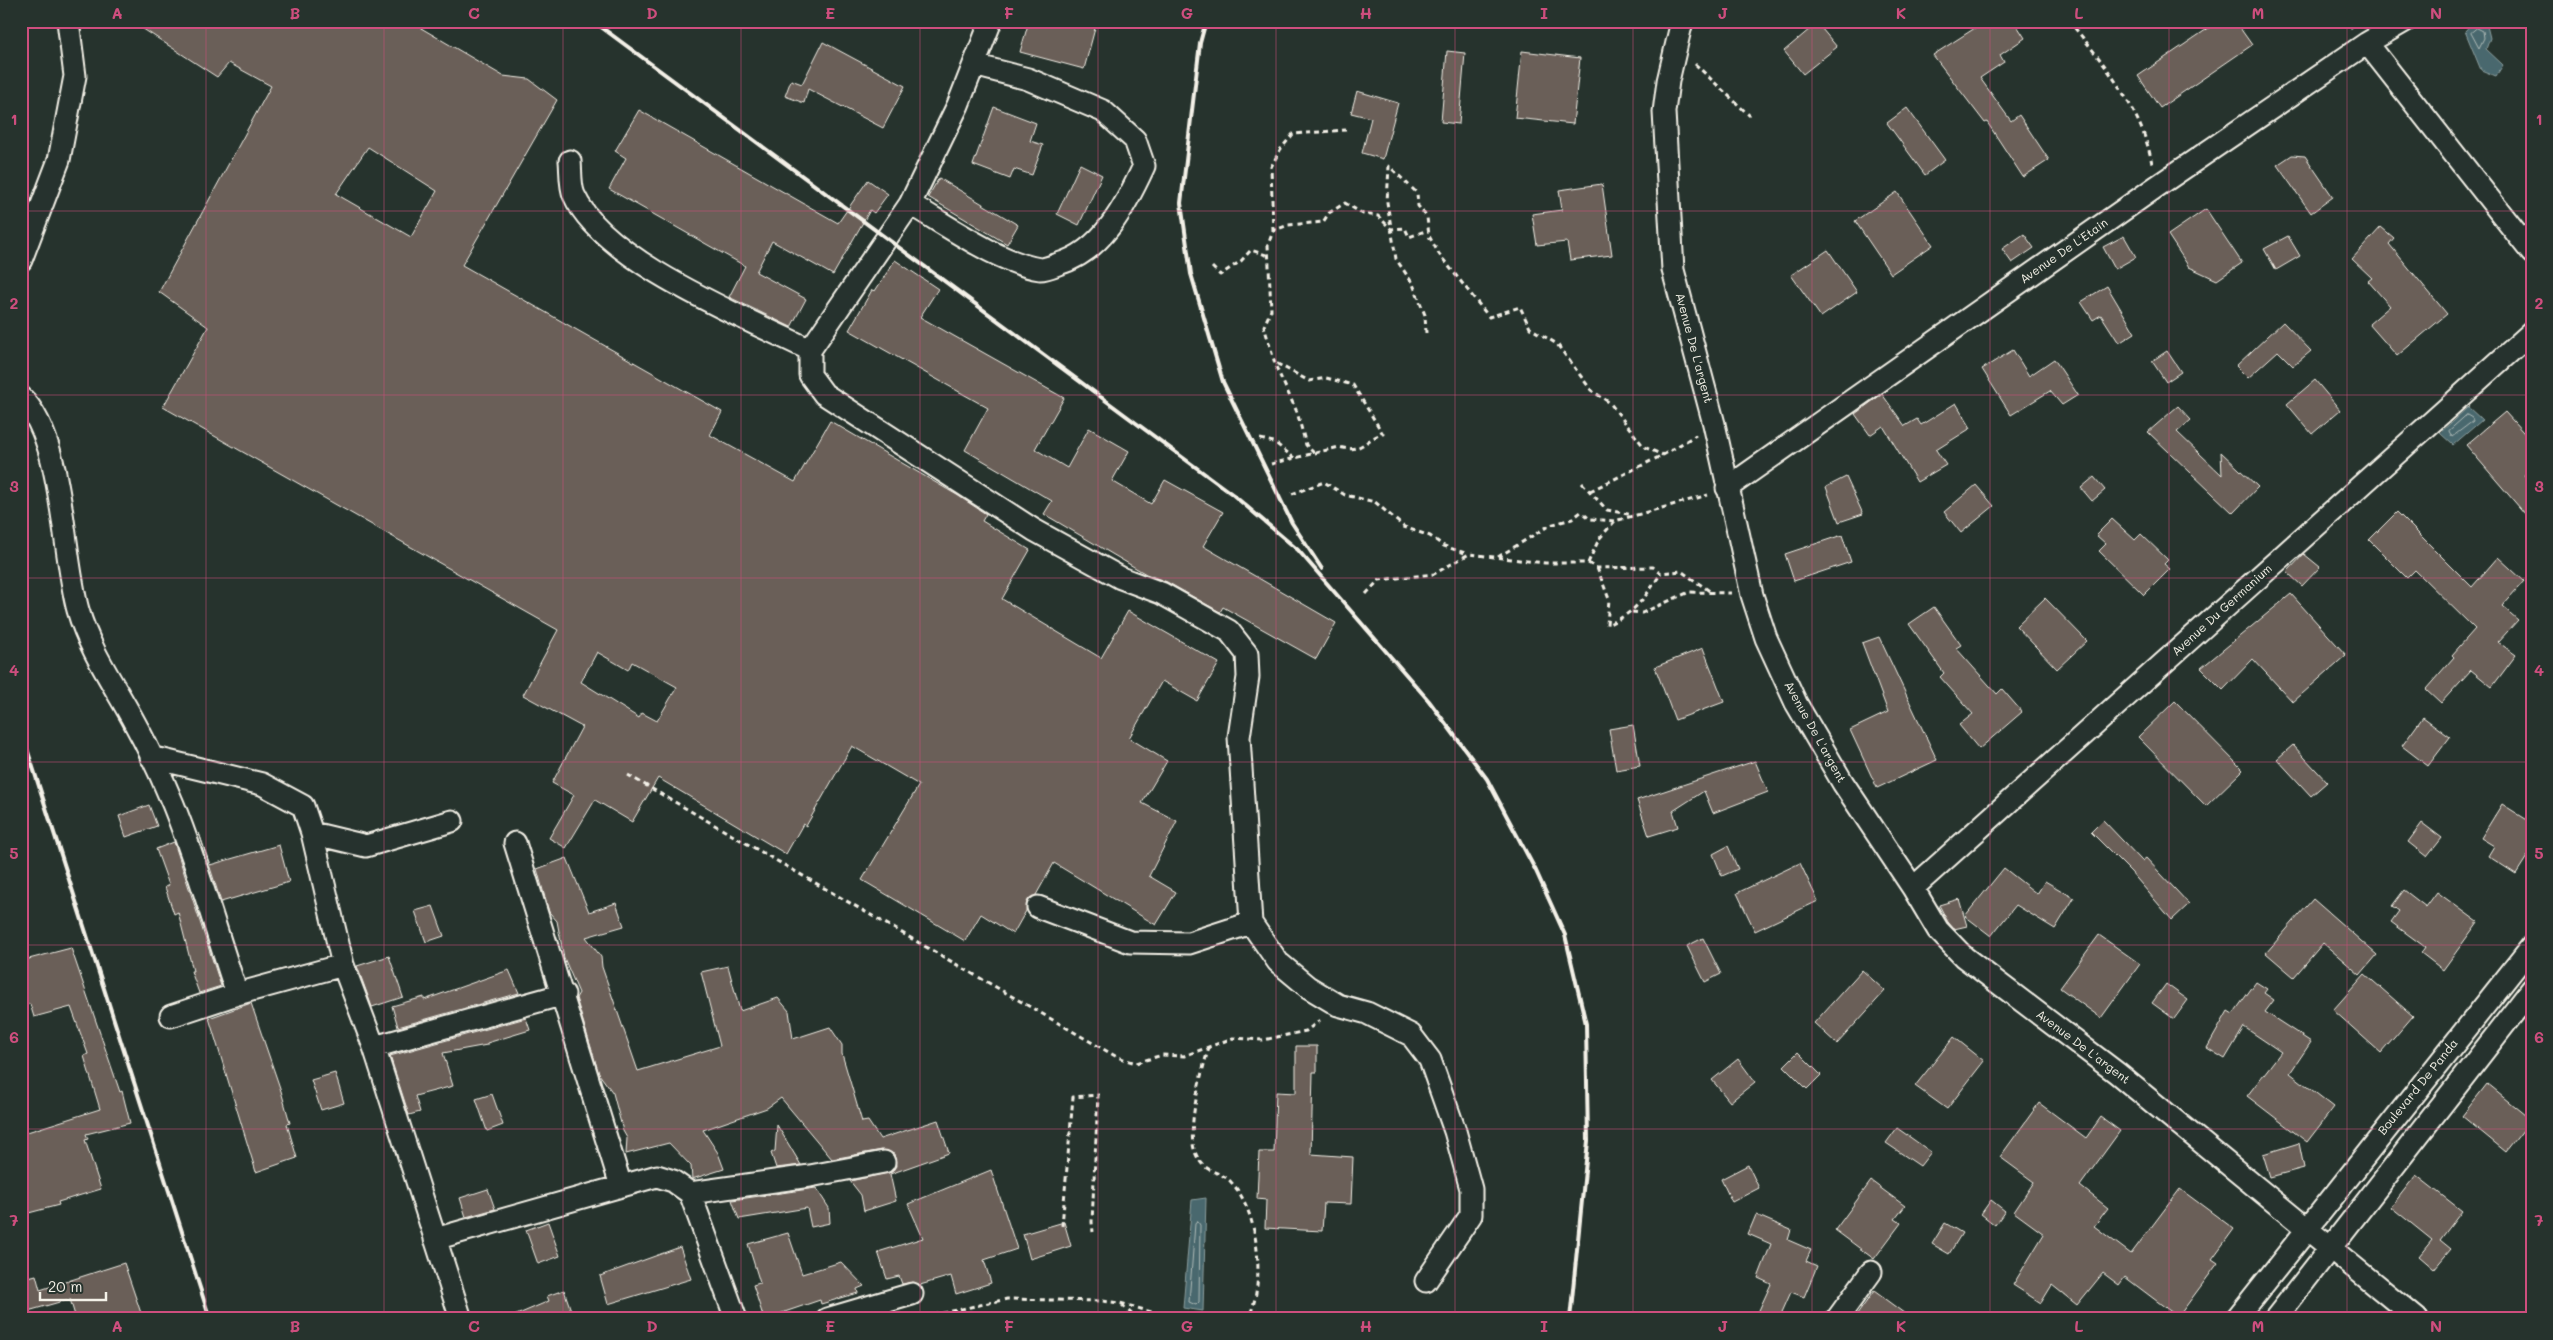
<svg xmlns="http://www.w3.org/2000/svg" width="2553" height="1340" viewBox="0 0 2553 1340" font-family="Mali,sans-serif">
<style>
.water{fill:#48686e;stroke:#8d9f9f}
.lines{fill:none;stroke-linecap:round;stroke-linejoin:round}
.shore{stroke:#afbab7;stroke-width:1}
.building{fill:#6a5e58;stroke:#f4f1e8;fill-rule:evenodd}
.minor-casing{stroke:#f4f1e8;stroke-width:25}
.path{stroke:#f4f1e8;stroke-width:3;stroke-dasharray:5 4;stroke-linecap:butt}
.minor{stroke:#26332d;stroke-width:21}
.rail{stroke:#f4f1e8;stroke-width:4}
.grid{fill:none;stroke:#ce4e7e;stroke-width:1;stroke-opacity:0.55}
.labels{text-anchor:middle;stroke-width:4;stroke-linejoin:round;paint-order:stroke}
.street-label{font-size:12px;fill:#f4f1e8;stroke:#26332d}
.neatline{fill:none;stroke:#ce4e7e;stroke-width:2}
.grid-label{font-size:16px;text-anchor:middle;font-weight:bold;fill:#ce4e7e}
</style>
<rect width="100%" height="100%" fill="#26332d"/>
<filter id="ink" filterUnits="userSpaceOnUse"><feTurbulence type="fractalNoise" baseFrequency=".02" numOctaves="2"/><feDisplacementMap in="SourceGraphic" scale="10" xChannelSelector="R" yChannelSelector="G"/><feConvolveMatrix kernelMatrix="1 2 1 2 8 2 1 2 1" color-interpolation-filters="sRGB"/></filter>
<g filter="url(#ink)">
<path class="water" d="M 2473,22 L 2487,26 L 2490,38 L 2486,49 L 2503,65 L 2496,76 L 2481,70 L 2465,31 Z
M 2468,407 L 2482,420 L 2453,445 L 2440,433 Z
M 1206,1198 L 1203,1311 L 1183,1308 L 1192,1200 Z"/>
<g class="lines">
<path class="shore" d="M 2477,28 L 2483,31 L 2484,38 L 2479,48 L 2471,33 Z
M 2467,415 L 2472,418 L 2473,421 L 2452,437 L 2449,431 Z
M 1198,1222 L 1200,1225 L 1199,1302 L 1196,1305 L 1189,1302 L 1195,1224 Z"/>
</g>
<path class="building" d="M 131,21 L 409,21 L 503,76 L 529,79 L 557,100 L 462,265 L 722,412 L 710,435 L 795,482 L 830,421 L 957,495 L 986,514 L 982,521 L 1030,550 L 1002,599 L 1101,658 L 1128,611 L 1219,663 L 1197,701 L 1162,681 L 1129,738 L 1167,761 L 1142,803 L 1177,821 L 1149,876 L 1176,892 L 1156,925 L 1054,863 L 1036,895 L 1027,902 L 1026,911 L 1013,934 L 981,914 L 965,941 L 862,880 L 919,785 L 852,746 L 806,826 L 803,824 L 786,854 L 658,778 L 632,822 L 595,800 L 566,848 L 549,838 L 574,795 L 552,783 L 582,727 L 523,695 L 558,630 L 163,407 L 208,327 L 159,292 L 271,86 L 229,63 L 217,77 ZM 368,147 L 437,191 L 411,237 L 336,194 ZM 597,652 L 628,670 L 632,662 L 677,687 L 657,721 L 642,713 L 639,718 L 581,682 Z
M 1029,21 L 1097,21 L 1084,69 L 1020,52 Z
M 1986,21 L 2014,21 L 2025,38 L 2000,55 L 2004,62 L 1980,78 L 2011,121 L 2019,115 L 2049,160 L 2023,177 L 1987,122 L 1985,123 L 1933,55 Z
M 2219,21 L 2235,21 L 2252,45 L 2160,108 L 2138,76 Z
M 1817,23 L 1837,47 L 1803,74 L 1784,51 Z
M 823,42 L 905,86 L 883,128 L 808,89 L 804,103 L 785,96 L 791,80 L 802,84 Z
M 1447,51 L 1465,53 L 1459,124 L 1441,122 Z
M 1522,51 L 1580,58 L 1573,124 L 1515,118 Z
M 1357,91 L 1398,103 L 1383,159 L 1362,153 L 1371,118 L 1351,113 Z
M 994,107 L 1036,123 L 1030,141 L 1043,145 L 1032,175 L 1014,169 L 1010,179 L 973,165 Z
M 1907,108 L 1945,160 L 1925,175 L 1887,123 Z
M 639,110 L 838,223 L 868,180 L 888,194 L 874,213 L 870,210 L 833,275 L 772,241 L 756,272 L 806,299 L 791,327 L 729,297 L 745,266 L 609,189 L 626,158 L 615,151 Z
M 2292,155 L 2305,156 L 2333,197 L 2311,213 L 2277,165 Z
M 1080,164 L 1102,175 L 1079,225 L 1057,214 Z
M 939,178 L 1018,225 L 1007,244 L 928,197 Z
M 1602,184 L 1612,255 L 1570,260 L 1567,242 L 1537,245 L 1532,214 L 1562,210 L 1559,190 Z
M 1897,192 L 1933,245 L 1891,274 L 1855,221 Z
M 2206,209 L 2242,263 L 2217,280 L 2189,267 L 2168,235 Z
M 2381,227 L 2394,238 L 2389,244 L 2447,314 L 2397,356 L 2369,324 L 2390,306 L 2368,281 L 2372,278 L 2352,259 Z
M 2024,234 L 2034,248 L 2012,263 L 2002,249 Z
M 2124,236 L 2136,257 L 2115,269 L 2103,247 Z
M 2288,236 L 2300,256 L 2276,270 L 2264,249 Z
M 1828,250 L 1857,292 L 1821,317 L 1791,275 Z
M 895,260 L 938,289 L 920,317 L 1064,398 L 1035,449 L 1067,468 L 1089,428 L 1129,451 L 1112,481 L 1151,504 L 1165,480 L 1223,512 L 1203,546 L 1336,623 L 1316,659 L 1223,607 L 1220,612 L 1167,582 L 1146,574 L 1044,514 L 1052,501 L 965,450 L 988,408 L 849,330 L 872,290 L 875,291 Z
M 2107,286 L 2135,333 L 2119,343 L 2101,315 L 2093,320 L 2081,302 Z
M 2283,322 L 2311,351 L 2293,366 L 2278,351 L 2248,378 L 2236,366 Z
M 2013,350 L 2029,376 L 2054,359 L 2078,395 L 2062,405 L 2050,391 L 2011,415 L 1982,369 Z
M 2167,351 L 2181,372 L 2166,382 L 2152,361 Z
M 2315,380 L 2340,410 L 2312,434 L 2287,404 Z
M 1882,394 L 1905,426 L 1917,419 L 1921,425 L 1956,403 L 1971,428 L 1936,450 L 1946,465 L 1917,482 L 1883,426 L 1870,435 L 1855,414 Z
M 2178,406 L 2191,420 L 2177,432 L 2222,475 L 2221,452 L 2258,487 L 2233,513 L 2148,432 Z
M 2505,412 L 2532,442 L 2532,469 L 2524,475 L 2532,485 L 2532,522 L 2466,445 Z
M 1846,477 L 1863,514 L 1839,522 L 1826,487 Z
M 2094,477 L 2105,490 L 2092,501 L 2081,488 Z
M 1976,485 L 1994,506 L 1961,533 L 1944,512 Z
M 2397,512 L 2472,587 L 2498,557 L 2524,581 L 2502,606 L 2518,620 L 2498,642 L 2516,655 L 2492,687 L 2471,670 L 2441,703 L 2426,689 L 2454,657 L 2452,655 L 2475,629 L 2415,570 L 2407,578 L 2369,540 Z
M 2112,519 L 2135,540 L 2141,534 L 2168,560 L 2164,564 L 2170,569 L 2144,595 L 2099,551 L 2106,544 L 2096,535 Z
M 1842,535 L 1851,562 L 1794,581 L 1785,554 Z
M 2304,554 L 2320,567 L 2302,586 L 2287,572 Z
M 2291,594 L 2346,655 L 2293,702 L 2253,659 L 2223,690 L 2201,668 Z
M 2045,598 L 2087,641 L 2057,669 L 2016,626 Z
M 1934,607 L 1961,645 L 1956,648 L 1997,694 L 2002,689 L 2022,712 L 1979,749 L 1959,725 L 1973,714 L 1940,677 L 1944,673 L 1909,624 Z
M 1879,637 L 1937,760 L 1877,788 L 1850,730 L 1888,712 L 1862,643 Z
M 1703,648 L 1724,702 L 1675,720 L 1655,667 Z
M 2175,701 L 2243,770 L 2206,806 L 2138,737 Z
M 2423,717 L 2450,737 L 2428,766 L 2402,746 Z
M 1633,725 L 1640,766 L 1616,770 L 1609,729 Z
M 2293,745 L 2327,782 L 2311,796 L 2277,759 Z
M 1755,761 L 1768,792 L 1713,813 L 1704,791 L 1673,811 L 1678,827 L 1649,836 L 1637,800 Z
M 2502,804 L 2532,823 L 2532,849 L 2516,874 L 2488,856 L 2494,846 L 2481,838 Z
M 149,805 L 157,826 L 126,837 L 119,816 Z
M 2103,820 L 2142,861 L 2146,858 L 2189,904 L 2172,920 L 2131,872 L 2091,832 Z
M 2422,823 L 2442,838 L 2427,857 L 2408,842 Z
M 199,833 L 210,865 L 279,845 L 289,882 L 221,902 Z
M 174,842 L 221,986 L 199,993 L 191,971 L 193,971 L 178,912 L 174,914 L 165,887 L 169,885 L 156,849 Z
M 1728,846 L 1738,869 L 1722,876 L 1713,854 Z
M 567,858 L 589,912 L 616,903 L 624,926 L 586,937 L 601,957 L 602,967 L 638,1071 L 720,1046 L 701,972 L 728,966 L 740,1011 L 778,998 L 789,1011 L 793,1039 L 830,1027 L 842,1045 L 842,1054 L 862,1122 L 868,1121 L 880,1139 L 938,1120 L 949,1153 L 890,1174 L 896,1201 L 864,1211 L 861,1195 L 850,1181 L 892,1172 L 896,1166 L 894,1154 L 882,1150 L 832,1159 L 781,1098 L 767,1108 L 703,1130 L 718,1153 L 724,1169 L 692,1179 L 691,1166 L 669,1143 L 626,1154 L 627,1138 L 623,1131 L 613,1093 L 599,1074 L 576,998 L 579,993 L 564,958 L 557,921 L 549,912 L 537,869 Z
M 1800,863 L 1818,901 L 1755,931 L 1737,893 Z
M 2004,868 L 2037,894 L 2045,881 L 2074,898 L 2055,929 L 2016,905 L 1991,936 L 1965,916 Z
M 2404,890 L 2426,907 L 2437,892 L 2478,922 L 2443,970 L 2421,953 L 2425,947 L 2391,922 L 2399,911 L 2392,906 Z
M 1959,899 L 1967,926 L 1954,929 L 1948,922 L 1939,905 Z
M 2313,899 L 2377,955 L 2360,975 L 2323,943 L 2294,977 L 2266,953 Z
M 433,906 L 444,936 L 426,942 L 415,911 Z
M 2099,935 L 2140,964 L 2101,1018 L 2060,988 Z
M 1703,938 L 1721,974 L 1705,982 L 1687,946 Z
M 71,948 L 120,1092 L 122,1091 L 130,1123 L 86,1134 L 88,1139 L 85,1140 L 101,1189 L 58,1202 L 59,1205 L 21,1215 L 21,1134 L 100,1109 L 84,1056 L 88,1054 L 71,1007 L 34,1017 L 30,1004 L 21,1006 L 21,961 Z
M 389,956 L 403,997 L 372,1007 L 357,966 Z
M 509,970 L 519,993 L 398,1027 L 392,1006 L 424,997 L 424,1000 Z
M 1862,970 L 1885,991 L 1837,1044 L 1814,1023 Z
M 2365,974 L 2413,1016 L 2381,1053 L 2333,1010 Z
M 2256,982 L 2267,989 L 2264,993 L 2274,1000 L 2265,1012 L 2311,1042 L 2290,1073 L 2334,1107 L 2307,1142 L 2247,1096 L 2281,1052 L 2244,1027 L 2225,1059 L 2207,1048 L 2228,1011 L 2233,1014 Z
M 2166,984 L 2188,1000 L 2174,1019 L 2152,1003 Z
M 251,1003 L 281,1091 L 290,1123 L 287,1124 L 297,1158 L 256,1172 L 209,1018 Z
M 526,1018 L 530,1030 L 487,1043 L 487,1045 L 443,1053 L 453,1086 L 415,1096 L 420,1112 L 409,1115 L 390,1056 Z
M 1954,1037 L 1984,1061 L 1947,1109 L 1915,1086 Z
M 1296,1046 L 1317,1046 L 1317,1072 L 1313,1072 L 1311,1154 L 1353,1157 L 1351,1204 L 1324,1203 L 1322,1231 L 1265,1228 L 1266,1200 L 1257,1199 L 1259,1152 L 1274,1152 L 1276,1092 L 1296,1093 Z
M 1798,1052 L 1821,1075 L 1807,1089 L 1784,1066 Z
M 1738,1059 L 1755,1082 L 1730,1102 L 1712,1080 Z
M 335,1073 L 344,1103 L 321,1110 L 311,1080 Z
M 2487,1084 L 2531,1120 L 2506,1152 L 2462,1116 Z
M 492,1094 L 503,1125 L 487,1131 L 476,1099 Z
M 2039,1103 L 2086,1138 L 2101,1117 L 2120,1131 L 2080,1186 L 2108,1208 L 2094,1226 L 2131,1254 L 2180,1189 L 2234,1229 L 2212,1259 L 2218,1263 L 2178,1317 L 2125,1277 L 2119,1285 L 2103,1273 L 2077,1305 L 2052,1285 L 2041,1303 L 2013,1285 L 2044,1234 L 2014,1212 L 2034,1182 L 2000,1157 Z
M 777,1125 L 801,1165 L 776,1168 L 771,1153 L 775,1151 Z
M 1897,1128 L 1931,1152 L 1920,1166 L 1886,1143 Z
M 2299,1143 L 2304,1168 L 2270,1177 L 2263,1154 Z
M 1748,1165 L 1759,1188 L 1732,1202 L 1721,1179 Z
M 991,1170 L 1017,1249 L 984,1260 L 991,1283 L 956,1294 L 951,1276 L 920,1285 L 914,1282 L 902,1284 L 899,1276 L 887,1279 L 878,1252 L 923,1238 L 908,1204 Z
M 2416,1175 L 2462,1211 L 2440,1240 L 2451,1249 L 2434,1269 L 2419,1256 L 2432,1240 L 2391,1207 Z
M 1871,1181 L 1905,1206 L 1895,1219 L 1901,1223 L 1874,1259 L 1835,1230 Z
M 816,1188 L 829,1208 L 830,1223 L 811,1227 L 807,1208 L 739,1219 L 732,1200 Z
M 488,1189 L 495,1209 L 466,1217 L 460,1198 Z
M 1991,1200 L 2005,1211 L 1995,1225 L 1981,1214 Z
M 1756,1215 L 1791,1230 L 1788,1240 L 1811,1250 L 1806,1261 L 1817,1266 L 1804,1297 L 1791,1292 L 1779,1319 L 1755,1319 L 1771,1284 L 1758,1278 L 1771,1244 L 1748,1234 Z
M 548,1222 L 560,1256 L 538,1264 L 526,1230 Z
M 1064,1222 L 1071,1246 L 1030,1259 L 1023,1234 Z
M 1945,1223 L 1962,1233 L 1949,1254 L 1932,1244 Z
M 788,1233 L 802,1274 L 841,1262 L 864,1286 L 857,1289 L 858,1293 L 821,1304 L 820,1300 L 764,1319 L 753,1285 L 760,1283 L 748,1244 Z
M 680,1247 L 691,1279 L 608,1304 L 600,1276 Z
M 124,1263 L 143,1319 L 76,1319 L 70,1299 L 21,1313 L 21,1279 L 36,1275 L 40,1290 Z
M 564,1290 L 574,1319 L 507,1319 L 549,1301 L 547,1296 Z
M 1874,1291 L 1912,1319 L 1854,1319 Z"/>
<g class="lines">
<g class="minor-casing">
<path id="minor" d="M 991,21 L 958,105 L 910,204 L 810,350 L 810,375 L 824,394 L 1034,530 L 1121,578 L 1161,593 L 1229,631 L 1247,654 L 1248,677 L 1239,737 L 1251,923 L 1278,962 L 1308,987 L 1338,1005 L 1367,1013 L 1411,1035 L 1430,1060 L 1455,1131 L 1471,1189 L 1471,1215 L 1426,1281
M 1682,21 L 1668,81 L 1664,112 L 1673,270 L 1714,424 L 1752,595 L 1766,638 L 1796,703 L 1843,783 L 1913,888 L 1938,930 L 1964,957 L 2117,1073 L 2417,1319
M 2367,43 L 2532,253
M 570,161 C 571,171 570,186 574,195 C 603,261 746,318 810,350
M 910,204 C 947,225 999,263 1040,269 C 1046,269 1053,266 1058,264 C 1102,252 1126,205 1144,166 L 1135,140 L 1103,111 L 1028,79 L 974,65
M 21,260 L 59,160 L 75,76 L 68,21
M 21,397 C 64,438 62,553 78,610 C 89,649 113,683 132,718 C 147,745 161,775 173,804 C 198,866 216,931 237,994
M 1727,488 L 2156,187 L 2367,43 L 2405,21
M 151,757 L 262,784 L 303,806 L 312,833 L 343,965 L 374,1047 L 461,1319
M 312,833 L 366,846 L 452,821
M 515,843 L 621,1186
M 1913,888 L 2532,332
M 1038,907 L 1130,942 L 1189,943 L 1251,923
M 171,1016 L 237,994 L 343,965
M 374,1047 L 564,994
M 690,1193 L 810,1176 L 884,1162
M 435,1239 L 657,1176 L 673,1181 L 690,1193 L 736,1319
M 827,1319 L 912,1294
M 1837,1319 L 1871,1272
M 2236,1319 L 2532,946
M 2275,1319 L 2532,989"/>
</g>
<path class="path" d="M 2069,21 C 2103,62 2143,111 2152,164
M 2345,21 L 2352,28
M 1695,64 L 1750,116
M 1273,231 L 1271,167 L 1280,150 L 1293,134 L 1346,130
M 1212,267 L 1220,275 L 1241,261 L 1251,250 L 1269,256
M 1426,333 L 1425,315 L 1413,284 L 1396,259 L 1387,202 L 1389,166 L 1417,193 L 1418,206 L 1427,217 L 1429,236 L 1439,254 L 1489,317 L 1520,307 L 1530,328 L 1557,344 L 1591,390 L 1610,403 L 1644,447 L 1663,455
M 1260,439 L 1274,442 L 1294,458
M 1314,453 L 1306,445 L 1297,412 L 1276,367 L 1264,326 L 1271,310 L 1268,245 L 1273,231 L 1288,225 L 1323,222 L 1329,213 L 1345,203 L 1363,214 L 1378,216 L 1391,229 L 1405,228 L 1409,237 L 1428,230
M 1271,464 L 1339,447 C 1363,454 1365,438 1383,434 L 1353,385 L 1326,378 L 1309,381 L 1274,362
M 1582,483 L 1607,510 L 1633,515
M 1590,491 L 1663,455 L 1696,435
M 1292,494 L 1324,482 L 1345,495 L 1375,502 L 1404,527 L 1430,536 L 1444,546 L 1468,554
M 1498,557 L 1550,525 L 1572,519 L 1581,512 L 1590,519 L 1615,521
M 1588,563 L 1599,539 L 1615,521 L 1708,495
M 1597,568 L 1609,599 L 1607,625 C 1635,613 1645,598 1661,573
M 1366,594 L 1379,580 L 1434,574 L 1469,554 L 1545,563 L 1588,563 L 1597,568 L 1653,567 L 1661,573 L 1681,571 L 1711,592
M 1632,612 L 1642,613 L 1689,592 L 1731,593
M 628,775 L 1117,1057 L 1136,1063 L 1162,1055 L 1184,1056 L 1233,1038 L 1263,1040 L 1306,1031 L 1320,1020
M 1209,1047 C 1202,1070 1186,1129 1195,1152 C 1204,1175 1219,1169 1231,1182 C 1259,1211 1266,1283 1248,1319
M 1062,1226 L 1073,1097 L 1098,1095 L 1092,1222 L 1093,1232
M 1122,1305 L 1137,1319
M 916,1319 L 1007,1299 L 1102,1301 L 1120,1303 L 1176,1319"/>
<use href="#minor" class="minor"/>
<path class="rail" d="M 593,21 L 1232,494 L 1298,550 L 1429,701 L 1487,779 L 1536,871 L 1565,935 L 1586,1024 L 1588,1141 L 1570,1319
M 1206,21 L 1200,43 L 1181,203 L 1191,274 L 1223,382 L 1292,523 L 1322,569
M 21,730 L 210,1319"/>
</g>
</g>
<path class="grid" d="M 206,21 L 206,1319M 384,21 L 384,1319M 563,21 L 563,1319M 741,21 L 741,1319M 920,21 L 920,1319M 1098,21 L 1098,1319M 1276,21 L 1276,1319M 1455,21 L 1455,1319M 1633,21 L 1633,1319M 1812,21 L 1812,1319M 1990,21 L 1990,1319M 2169,21 L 2169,1319M 2347,21 L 2347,1319M 21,211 L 2532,211M 21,395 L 2532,395M 21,578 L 2532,578M 21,762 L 2532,762M 21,945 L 2532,945M 21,1129 L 2532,1129"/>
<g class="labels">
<g class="street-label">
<text transform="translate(2064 251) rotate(-35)" y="4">Avenue De L'Etain</text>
<text transform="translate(1694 348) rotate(75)" y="4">Avenue De L'argent</text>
<text transform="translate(2222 610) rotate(-42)" y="4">Avenue Du Germanium</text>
<text transform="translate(1815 732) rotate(61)" y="4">Avenue De L'argent</text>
<text transform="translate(2083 1047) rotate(37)" y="4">Avenue De L'argent</text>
<text transform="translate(2418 1087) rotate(-51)" y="4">Boulevard De Panda</text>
</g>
</g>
<rect width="2553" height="1340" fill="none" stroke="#26332d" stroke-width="55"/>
<path d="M40 1292v8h66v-8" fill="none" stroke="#f4f1e8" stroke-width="2.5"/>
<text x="48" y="1292" font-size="15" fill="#f4f1e8" stroke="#26332d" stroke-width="4" paint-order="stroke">20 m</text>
<rect x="28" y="28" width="2498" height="1284" class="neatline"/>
<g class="grid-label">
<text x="117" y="19">A</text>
<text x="295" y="19">B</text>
<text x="474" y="19">C</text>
<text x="652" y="19">D</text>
<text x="830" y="19">E</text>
<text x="1009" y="19">F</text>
<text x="1187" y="19">G</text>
<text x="1366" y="19">H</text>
<text x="1544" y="19">I</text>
<text x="1723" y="19">J</text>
<text x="1901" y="19">K</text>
<text x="2079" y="19">L</text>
<text x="2258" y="19">M</text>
<text x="2436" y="19">N</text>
<text x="14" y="125">1</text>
<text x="2539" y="125">1</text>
<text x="14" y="309">2</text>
<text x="2539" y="309">2</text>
<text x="14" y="492">3</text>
<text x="2539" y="492">3</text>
<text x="14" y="676">4</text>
<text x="2539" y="676">4</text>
<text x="14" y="859">5</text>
<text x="2539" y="859">5</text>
<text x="14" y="1043">6</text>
<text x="2539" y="1043">6</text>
<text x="14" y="1226">7</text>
<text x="2539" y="1226">7</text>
<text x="117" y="1332">A</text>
<text x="295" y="1332">B</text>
<text x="474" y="1332">C</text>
<text x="652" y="1332">D</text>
<text x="830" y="1332">E</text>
<text x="1009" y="1332">F</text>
<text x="1187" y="1332">G</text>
<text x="1366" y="1332">H</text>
<text x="1544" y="1332">I</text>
<text x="1723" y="1332">J</text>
<text x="1901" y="1332">K</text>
<text x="2079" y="1332">L</text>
<text x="2258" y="1332">M</text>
<text x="2436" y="1332">N</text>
</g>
</svg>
